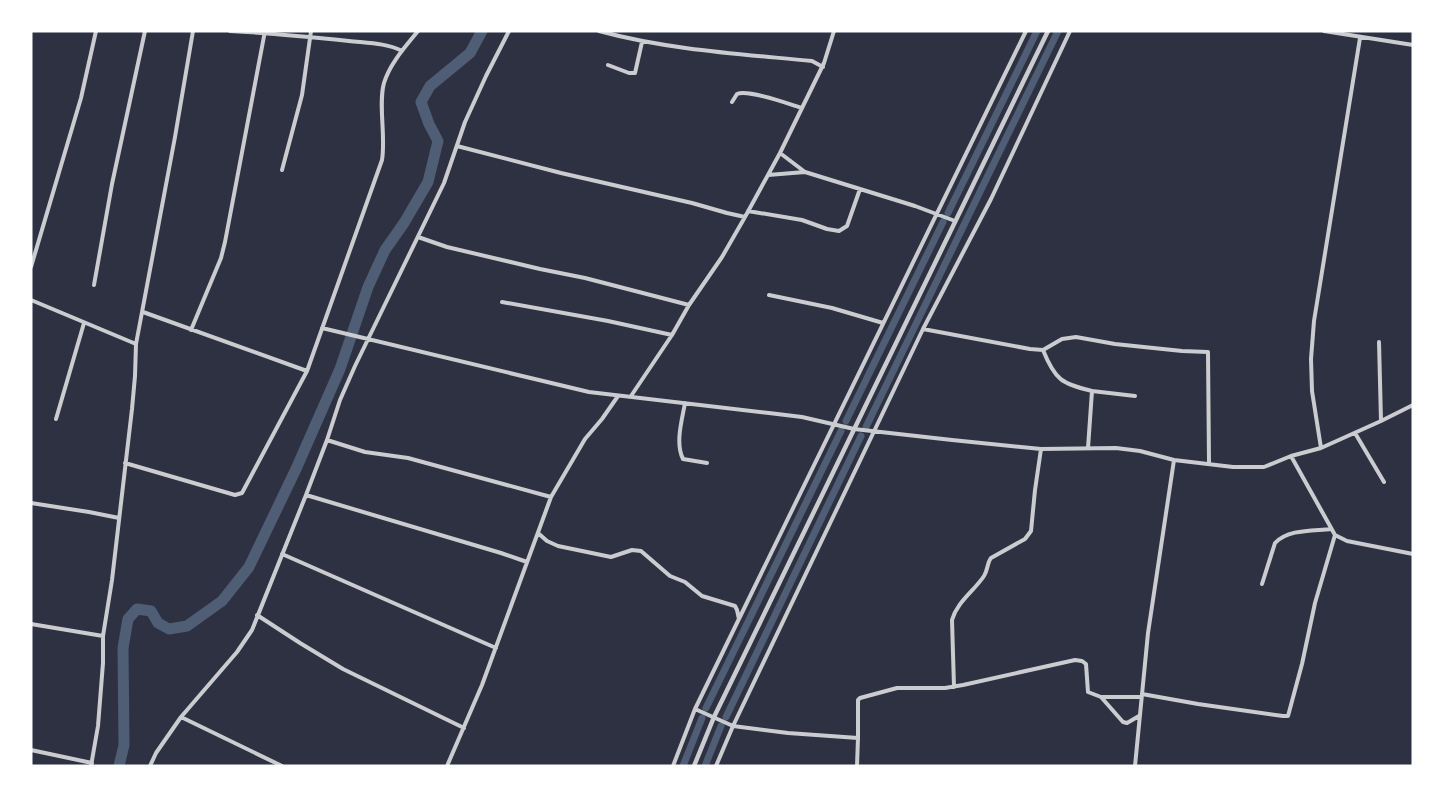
<svg xmlns="http://www.w3.org/2000/svg" width="1444" height="797" viewBox="0 0 1444 797" font-family="'Asap Condensed',sans-serif">
<style>
.lines{fill:none;stroke-linecap:round;stroke-linejoin:round}
.canal{stroke:#4f5d75;stroke-width:7}
.river{stroke:#4f5d75;stroke-width:11}
.minor{stroke:#caccd0;stroke-width:4}
.tertiary{stroke:#caccd0;stroke-width:4.5}
</style>
<rect width="100%" height="100%" fill="#2d3142"/>
<g class="lines">
<path class="canal" d="M 948,213 L 1037,31
M 846,421 L 943,222
M 866,427 L 1058,31
M 706,708 L 841,431
M 726,717 L 861,436
M 683,766 L 702,718
M 705,766 L 721,726"/>
<path class="river" d="M 119,766 L 124,745 L 123,648 L 128,619 L 137,609 L 151,611 L 158,623 L 169,629 L 187,626 L 222,601 L 249,567 L 296,469 L 340,369 L 368,287 L 385,250 L 404,223 L 428,182 L 438,141 L 429,124 L 421,102 L 430,86 L 470,53 L 482,31"/>
<path class="minor" d="M 230,31 C 270,33 310,37 349,41 C 367,43 387,43 402,51
M 599,31 C 669,50 741,54 812,61 L 823,67
M 1324,31 L 1413,45
M 608,65 L 629,73 L 635,73 L 642,42
M 732,102 L 737,94 C 748,89 789,104 802,108
M 457,146 L 561,173 L 692,203 L 727,213 L 745,217
M 780,153 L 805,172 L 915,206 L 955,221
M 282,170 L 302,95 L 311,31
M 768,175 L 805,172
M 748,211 L 802,220 L 827,229 L 839,231 L 847,226 L 860,189
M 418,237 L 447,247 L 540,269 L 585,278 L 689,305
M 31,267 L 81,98 L 96,31
M 94,285 L 112,184 L 145,31
M 769,295 L 832,308 L 883,323
M 31,300 L 136,344
M 502,302 L 608,321 L 672,335
M 143,312 L 307,371
M 322,328 L 589,392 L 769,413 L 802,417 L 854,429 L 952,440 L 1041,449 L 1116,448 L 1140,451 L 1174,460 L 1233,467 L 1264,467 L 1291,456 L 1321,448 L 1381,421 L 1413,405
M 923,329 L 1030,349 L 1043,350 L 1062,339 L 1076,337 L 1115,344 L 1182,351 L 1208,352 L 1209,463
M 191,330 L 221,258 L 225,242 L 265,31
M 1379,342 L 1381,421
M 1043,350 C 1055,380 1062,384 1092,391
M 631,396 L 672,335 L 689,305 L 722,257 L 745,217 L 780,153 L 824,63 L 834,31
M 685,403 C 682,420 675,443 683,459 L 707,463
M 56,419 L 84,323
M 1355,433 L 1384,482
M 327,440 L 365,452 L 408,458 L 551,497
M 1088,448 L 1092,391 L 1135,396
M 1321,448 L 1312,391 L 1311,359 L 1314,321 L 1360,38
M 1291,456 L 1335,535 L 1347,541 L 1413,554
M 125,463 L 235,495 L 242,493 L 307,371 L 382,160 C 386,136 378,104 384,83 C 390,63 406,46 418,31
M 306,495 L 501,553 L 527,562
M 31,503 L 89,512 L 119,518
M 538,533 L 547,541 L 558,546 L 611,557 L 632,550 L 641,551 L 670,576 L 685,582 L 702,596 L 735,606 L 737,610 L 739,619
M 282,554 L 496,648
M 1262,584 L 1275,543 C 1288,529 1313,531 1331,529
M 257,615 L 300,643 L 343,669 L 464,728
M 31,624 L 103,636
M 954,687 L 952,620 C 957,602 974,591 984,576 C 988,570 987,563 991,558 L 1025,539 L 1031,531 L 1035,490 L 1041,449
M 1142,694 L 1198,704 L 1283,716 L 1288,716 L 1302,664 L 1315,603 L 1335,535
M 1101,697 L 1141,697
M 695,709 L 733,726 L 788,733 L 858,738 L 858,700 L 860,698 L 897,688 L 945,688 L 963,685 L 1075,660 L 1082,661 L 1086,664 L 1088,692 L 1101,697 L 1123,722 L 1127,723 L 1139,716
M 181,717 L 282,766
M 31,750 L 92,763
M 91,766 L 98,726 L 103,663 L 103,636 L 112,580 L 132,409 L 135,376 L 136,344 L 175,137 L 193,31
M 150,766 L 156,753 L 181,717 L 237,652 L 252,630 L 306,495 L 327,440 L 340,400 L 355,366 L 444,183 L 465,122 L 486,76 L 509,31
M 447,766 L 482,685 L 551,497 L 585,439 L 602,419 L 618,396
M 673,766 L 695,709 L 1026,31
M 716,766 L 733,726 L 923,329 L 991,199 L 1070,31
M 857,766 L 858,738
M 1135,766 L 1148,633 L 1174,460"/>
<path class="tertiary" d="M 694,766 L 714,717 L 1048,31"/>
</g>
<rect width="1444" height="797" fill="none" stroke="#ffffff" stroke-width="65"/>
</svg>
